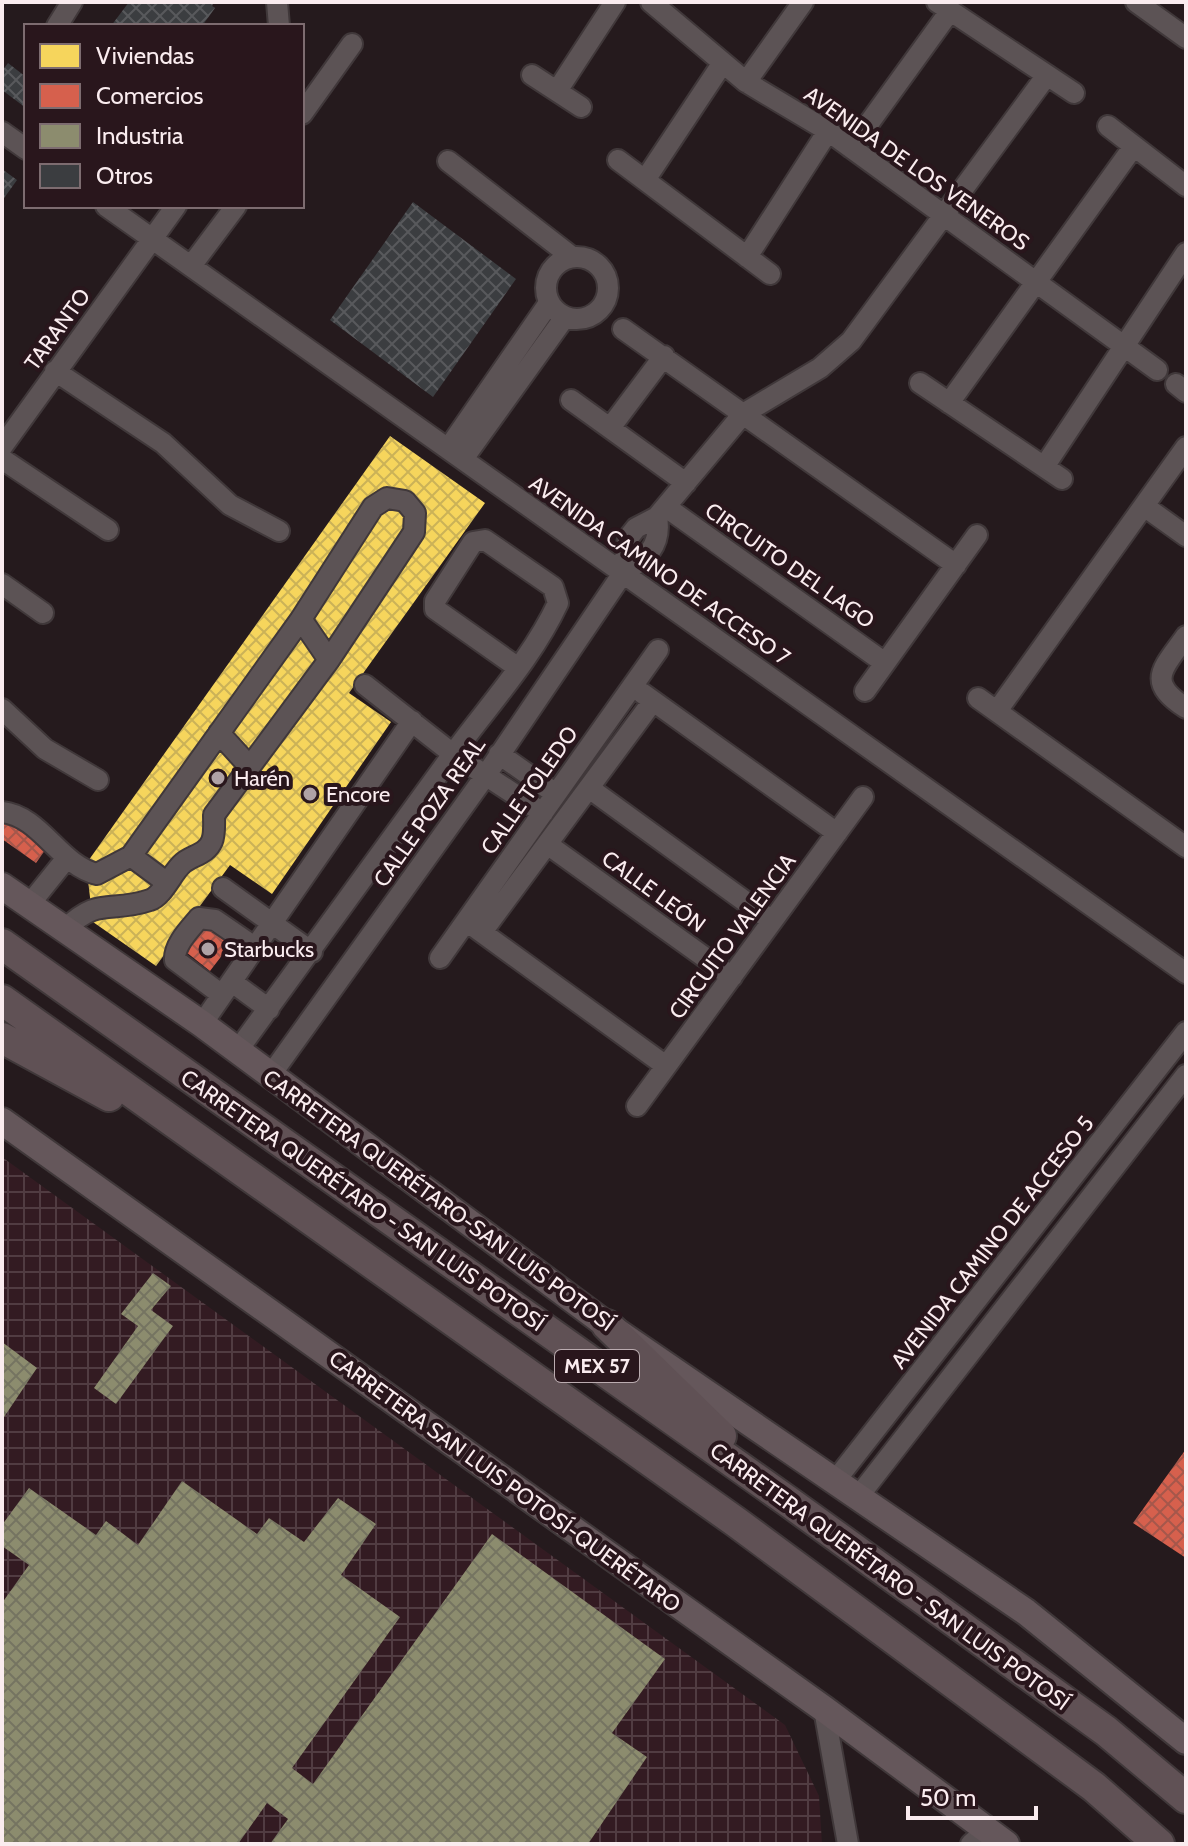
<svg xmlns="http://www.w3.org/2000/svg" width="1188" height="1846" viewBox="0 0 1188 1846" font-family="Cabin,sans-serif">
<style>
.industrial{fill:url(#industrial-grid)}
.homes{fill:url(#homes-cross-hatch)}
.shops{fill:url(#shops-cross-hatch)}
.industry{fill:url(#industry-cross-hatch)}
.building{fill:url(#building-cross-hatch)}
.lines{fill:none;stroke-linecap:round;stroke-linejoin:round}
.minor-casing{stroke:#40383a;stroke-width:24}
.major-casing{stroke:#40383a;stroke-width:30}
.highway-casing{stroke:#40383a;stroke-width:34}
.minor{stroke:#5c5355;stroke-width:20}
.major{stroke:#65575b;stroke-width:26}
.highway{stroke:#605155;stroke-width:30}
.poi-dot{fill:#afa2a6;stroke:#29161c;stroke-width:3}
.labels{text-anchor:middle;stroke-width:8;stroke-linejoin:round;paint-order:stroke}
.shield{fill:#29161c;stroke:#bbacb0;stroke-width:2}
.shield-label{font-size:20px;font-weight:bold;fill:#faecef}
.street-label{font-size:22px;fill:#faecef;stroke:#29161c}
.poi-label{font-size:22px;fill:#faecef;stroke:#29161c;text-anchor:start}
</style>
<defs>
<pattern id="industrial-grid" width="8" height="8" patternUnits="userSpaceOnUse" patternTransform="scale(2)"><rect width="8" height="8" fill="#331b22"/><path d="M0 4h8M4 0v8" fill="none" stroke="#513c42"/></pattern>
<pattern id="homes-cross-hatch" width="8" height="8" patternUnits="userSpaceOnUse" patternTransform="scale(2)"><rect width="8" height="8" fill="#f6d55c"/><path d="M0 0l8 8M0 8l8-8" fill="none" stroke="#cbb257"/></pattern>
<pattern id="shops-cross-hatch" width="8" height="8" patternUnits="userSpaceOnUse" patternTransform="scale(2)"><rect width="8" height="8" fill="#d6604d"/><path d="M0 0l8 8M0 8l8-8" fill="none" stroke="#a5574b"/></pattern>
<pattern id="industry-cross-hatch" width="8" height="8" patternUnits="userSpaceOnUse" patternTransform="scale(2)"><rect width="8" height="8" fill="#8c8c6e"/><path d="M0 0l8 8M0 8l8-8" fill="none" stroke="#757461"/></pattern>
<pattern id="building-cross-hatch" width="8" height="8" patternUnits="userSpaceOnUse" patternTransform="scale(2)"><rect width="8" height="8" fill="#3b3d40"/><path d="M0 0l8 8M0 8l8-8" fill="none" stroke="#58595c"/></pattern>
</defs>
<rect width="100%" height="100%" fill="#251a1d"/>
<path class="industrial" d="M 2,1157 L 785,1725 L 819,1796 L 822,1844 L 2,1844 Z"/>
<path class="homes" d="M 390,436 L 485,503 L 349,693 L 391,722 L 272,894 L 230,865 L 156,966 L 93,922 L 86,864 Z"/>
<path class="shops" d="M 2,814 L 48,846 L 36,863 L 2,839 Z
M 207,926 L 230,945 L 210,971 L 186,952 Z
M 1186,1449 L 1186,1558 L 1133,1523 Z"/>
<path class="industry" d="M 153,1273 L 171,1286 L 151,1310 L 173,1326 L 116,1404 L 94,1388 L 138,1326 L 121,1314 Z
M 2,1342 L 37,1368 L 2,1420 Z
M 182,1481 L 257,1534 L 269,1518 L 304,1542 L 338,1498 L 376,1524 L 341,1575 L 400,1617 L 292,1768 L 313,1784 L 492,1534 L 665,1659 L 612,1733 L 647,1757 L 588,1844 L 270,1844 L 288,1819 L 267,1803 L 238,1844 L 2,1844 L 2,1603 L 29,1565 L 2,1546 L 2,1525 L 29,1488 L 96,1535 L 106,1521 L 138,1545 Z"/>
<path class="building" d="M 129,2 L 214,2 L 212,6 L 215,8 L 202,26 L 111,26 Z
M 8,63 L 26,77 L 26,108 L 2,90 L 2,71 Z
M 2,169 L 17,180 L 2,201 Z
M 413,202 L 516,279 L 433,397 L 330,320 Z"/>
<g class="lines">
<g class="minor-casing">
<path id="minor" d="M 277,2 L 279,26
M 651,2 L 746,82 L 828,131 L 1157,370
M 937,2 L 1074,93
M 1136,2 L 1186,38
M 57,26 L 72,2
M 532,75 L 581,107
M 746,82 L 803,2
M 557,91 L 615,2
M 302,114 L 352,44
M 1108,126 L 1186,186
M 2,132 L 26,149
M 851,148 L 950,11
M 618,160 L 770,274
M 448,161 L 572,257
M 645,180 L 722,64
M 106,206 L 1186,973
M546 288a31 31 0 1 1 62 0a31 31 0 1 1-62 0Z
M 747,257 L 828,131
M 191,266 L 236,206
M 623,329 L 956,565
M 55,371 L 163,443 L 230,505 L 279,531
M 920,383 L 1062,479
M 1176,384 L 1186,392
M 571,400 L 686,483
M 949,403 L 1134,146
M 610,428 L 664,356
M 2,447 L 176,206
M 448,449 L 549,303
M 2,459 L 108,530
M 463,459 L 565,317
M 1044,467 L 1186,253
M 1144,506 L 1186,536
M 666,507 L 885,663
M 623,573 L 628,538 L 636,528 L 657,517 L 743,414 L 820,368 L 851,341 L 1047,75
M 2,584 L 43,613
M 301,619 L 329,660
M 1186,636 C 1163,669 1145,681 1186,708
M 517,667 L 435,609 L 435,601 L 473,542 L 485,540 L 553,587 L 558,603 C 533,657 489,705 453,754 L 543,813
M 865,691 L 977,535
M 642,693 L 837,833
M 978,698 L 1186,847
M 2,709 L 45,749 L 98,780
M 997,711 L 1186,447
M 219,733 L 249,766
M 499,754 L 556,794
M 589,788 L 772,921
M 2,812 C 41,816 59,865 97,874 L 131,856 L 301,619 L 373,507 L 387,498 L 405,501 L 415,513 L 414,532 L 329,660 L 214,815 C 214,823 215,834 212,841 C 207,854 193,855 183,863 C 172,872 163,896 150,900 C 109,914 100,895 64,930
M 547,844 L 732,977
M 131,856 L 166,882
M 223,888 L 312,952
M 29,905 L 66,859
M 473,926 L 666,1066
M 482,932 L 653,701
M 440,958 L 658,650
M 232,982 L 269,1009
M 222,995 L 175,960 C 174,945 189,930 199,918 L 215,920 L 256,948
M 202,1024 L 412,721
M 238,1050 L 453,754 L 365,685
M 270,1076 L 486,775 L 623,573 C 646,559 662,546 657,517
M 637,1106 L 863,797
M 835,1481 L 1186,1032
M 858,1497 L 1186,1075
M 824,1709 L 848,1844
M 971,1844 L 988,1829"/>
</g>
<g class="major-casing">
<path id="major" d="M 2,886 L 202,1024 L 607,1325 L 1026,1612 L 1186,1741
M 2,1121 L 824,1709 L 1006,1844"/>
</g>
<g class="highway-casing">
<path id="highway" d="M 2,944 L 789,1502 L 1106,1731 L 1186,1798
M 2,1000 L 736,1522 L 1094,1787 L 1159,1844
M 2,1038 L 109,1096
M 607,1325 L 721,1436"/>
</g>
<use href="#minor" class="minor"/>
<use href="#major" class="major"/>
<use href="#highway" class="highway"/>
</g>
<g class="poi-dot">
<circle cx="218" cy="778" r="8"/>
<circle cx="310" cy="794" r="8"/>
<circle cx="208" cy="949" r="8"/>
</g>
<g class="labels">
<rect class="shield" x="555" y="1350" width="84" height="32" rx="6"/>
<g class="shield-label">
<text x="597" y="1373">MEX 57</text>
</g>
<g class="street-label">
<text transform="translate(917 168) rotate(35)" y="8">AVENIDA DE LOS VENEROS</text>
<text transform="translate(57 329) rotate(-54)" y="8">TARANTO</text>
<text transform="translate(790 565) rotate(35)" y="8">CIRCUITO DEL LAGO</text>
<text transform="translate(660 570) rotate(35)" y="8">AVENIDA CAMINO DE ACCESO 7</text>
<text transform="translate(529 790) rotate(-55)" y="8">CALLE TOLEDO</text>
<text transform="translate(429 812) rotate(-55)" y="8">CALLE POZA REAL</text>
<text transform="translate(654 891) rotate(36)" y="8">CALLE LEÓN</text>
<text transform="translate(732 936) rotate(-54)" y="8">CIRCUITO VALENCIA</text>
<text transform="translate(363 1200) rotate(35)" y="8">CARRETERA QUERÉTARO - SAN LUIS POTOSÍ</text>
<text transform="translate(439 1200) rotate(36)" y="8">CARRETERA QUERÉTARO-SAN LUIS POTOSÍ</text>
<text transform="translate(992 1242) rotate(-52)" y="8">AVENIDA CAMINO DE ACCESO 5</text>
<text transform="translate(505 1481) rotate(36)" y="8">CARRETERA SAN LUIS POTOSÍ-QUERÉTARO</text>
<text transform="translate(890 1576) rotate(36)" y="8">CARRETERA QUERÉTARO - SAN LUIS POTOSÍ</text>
</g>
<g class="poi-label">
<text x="234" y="786">Harén</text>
<text x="326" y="802">Encore</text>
<text x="224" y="957">Starbucks</text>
</g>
</g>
<rect width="1188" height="1846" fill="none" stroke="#faecef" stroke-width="8"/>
<rect x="24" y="24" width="280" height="184" fill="#29161c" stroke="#7d6c70" stroke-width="2"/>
<rect x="40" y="44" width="40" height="24" fill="#f6d55c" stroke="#7d6c70" stroke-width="2"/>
<text x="96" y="64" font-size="24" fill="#faecef">Viviendas</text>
<rect x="40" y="84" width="40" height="24" fill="#d6604d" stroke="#7d6c70" stroke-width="2"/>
<text x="96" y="104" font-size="24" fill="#faecef">Comercios</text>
<rect x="40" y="124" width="40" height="24" fill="#8c8c6e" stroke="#7d6c70" stroke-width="2"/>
<text x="96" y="144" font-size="24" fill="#faecef">Industria</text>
<rect x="40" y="164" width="40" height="24" fill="#3b3d40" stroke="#7d6c70" stroke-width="2"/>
<text x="96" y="184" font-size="24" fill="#faecef">Otros</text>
<path d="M908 1806v12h128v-12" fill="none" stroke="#faecef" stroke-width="4"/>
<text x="920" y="1806" font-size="24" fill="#faecef" stroke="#29161c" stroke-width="6" paint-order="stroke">50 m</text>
</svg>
